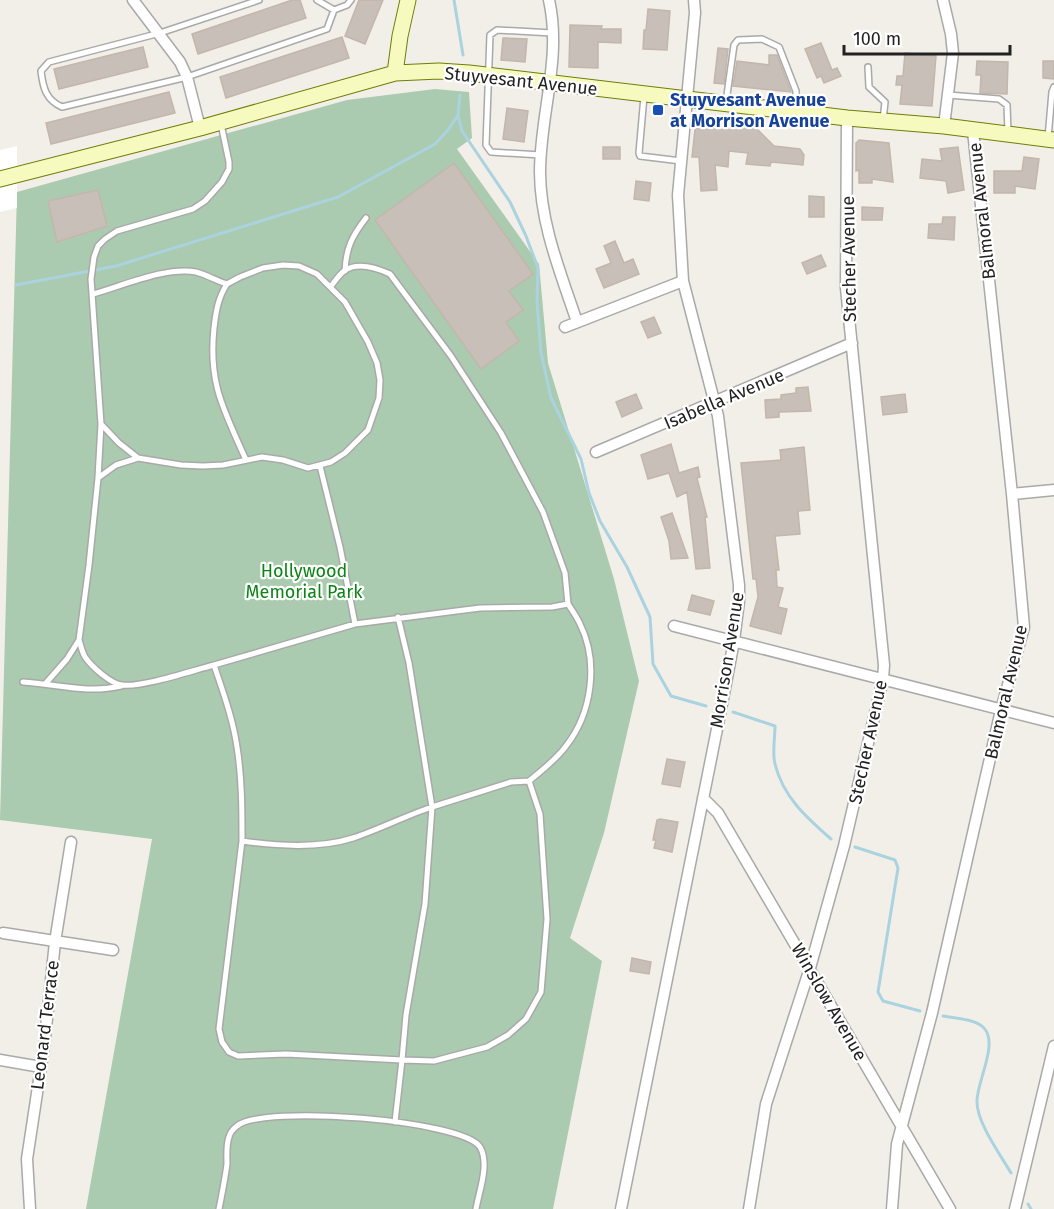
<svg xmlns="http://www.w3.org/2000/svg" width="1054" height="1209" viewBox="0 0 1054 1209" font-family="'Fira Sans',sans-serif">
<style>
.cemetery{fill:#aacbaf}
.pier{fill:#fff}
.lines{fill:none;stroke-linecap:round;stroke-linejoin:round}
.stream{stroke:#aad3df;stroke-width:3}
.building{fill:#c7bfb8;stroke:#c4b6ab;stroke-width:1.5}
.lane-casing{stroke:#a9a9a9;stroke-width:8}
.street-casing{stroke:#a9a9a9;stroke-width:13}
.secondary-casing{stroke:#707d05;stroke-width:17}
.lane{stroke:#fff;stroke-width:5}
.street{stroke:#fff;stroke-width:10}
.secondary{stroke:#f7fabf;stroke-width:15}
.transit-dot{fill:#1a4fb4;stroke:#fff;stroke-width:2}
.labels{text-anchor:middle;stroke-width:4.5;stroke-linejoin:round;paint-order:stroke}
.street-label{font-size:18px;fill:#222;stroke:#fff}
.transit-label{font-size:18px;font-weight:bold;fill:#164399;stroke:#fff;text-anchor:start}
.park-label{font-size:18px;fill:#0c8416;stroke:#fff}
</style>
<rect width="100%" height="100%" fill="#f2efe9"/>
<path class="cemetery" d="M 435,89 L 469,92 L 472,138 L 457,149 L 539,264 L 548,363 L 614,579 L 639,681 L 604,833 L 570,938 L 602,961 L 553,1209 L 86,1209 L 152,839 L 0,820 L 17,192 L 347,100 Z"/>
<path class="pier" d="M 17,146 L 17,208 L 0,212 L 0,150 Z"/>
<g class="lines">
<path class="stream" d="M 454,0 L 463,55
M 458,115 L 462,131 L 510,202 L 526,236 L 538,268 L 537,302 L 541,353 L 551,398 L 581,459 L 589,493 L 600,521 L 627,567 L 650,617 L 653,664 L 671,696 L 706,706
M 16,285 L 116,266 L 338,197 L 435,144 L 448,130 L 458,115 L 460,95
M 733,712 L 775,726 C 775,738 772,753 775,764 C 783,797 807,818 831,839
M 855,847 L 895,860 L 898,868 L 878,992 L 883,1001 L 920,1011
M 943,1016 C 954,1018 974,1019 983,1027 C 1000,1042 976,1083 977,1102 C 977,1123 1000,1154 1011,1173
M 1028,1204 L 1031,1209"/>
</g>
<path class="building" d="M 292,0 L 300,0 L 306,18 L 198,54 L 192,34 Z
M 359,0 L 383,0 L 365,44 L 345,36 Z
M 648,9 L 670,11 L 667,50 L 643,49 L 644,30 L 646,30 Z
M 570,25 L 602,26 L 601,29 L 621,29 L 621,43 L 598,42 L 598,68 L 569,67 Z
M 342,37 L 349,58 L 226,98 L 220,77 Z
M 503,38 L 527,39 L 525,62 L 501,60 Z
M 821,43 L 832,70 L 837,68 L 841,76 L 824,83 L 821,76 L 817,78 L 805,49 Z
M 143,47 L 148,67 L 59,89 L 54,69 Z
M 718,48 L 728,49 L 724,84 L 714,83 Z
M 905,53 L 936,56 L 932,106 L 900,104 L 902,85 L 896,85 L 897,76 L 903,76 Z
M 769,55 L 777,55 L 791,92 L 733,86 L 737,61 L 769,65 Z
M 977,61 L 1008,62 L 1007,94 L 980,93 L 981,75 L 976,75 Z
M 1043,61 L 1054,61 L 1054,79 L 1043,78 Z
M 169,92 L 175,113 L 51,144 L 46,123 Z
M 507,108 L 528,111 L 524,142 L 503,139 Z
M 696,120 L 755,127 L 774,146 L 800,149 L 804,155 L 803,165 L 771,162 L 770,166 L 746,164 L 748,153 L 729,151 L 728,167 L 715,165 L 717,190 L 701,191 L 699,157 L 692,157 Z
M 859,140 L 889,143 L 893,182 L 872,179 L 872,183 L 859,183 L 859,170 L 856,171 L 856,143 Z
M 603,147 L 620,147 L 620,159 L 603,159 Z
M 958,147 L 964,190 L 948,193 L 946,181 L 920,178 L 922,159 L 942,161 L 940,149 Z
M 1024,157 L 1039,159 L 1035,189 L 1015,186 L 1015,193 L 994,193 L 994,171 L 1022,171 Z
M 454,163 L 533,274 L 509,291 L 523,310 L 506,322 L 519,341 L 481,369 L 375,220 Z
M 636,181 L 651,183 L 649,201 L 634,199 Z
M 98,190 L 107,226 L 57,242 L 48,201 Z
M 809,196 L 824,197 L 824,217 L 809,217 Z
M 862,207 L 883,208 L 882,220 L 862,220 Z
M 943,217 L 955,217 L 954,240 L 928,238 L 929,224 L 942,224 Z
M 615,241 L 624,263 L 633,259 L 639,274 L 604,288 L 596,269 L 611,263 L 604,246 Z
M 821,255 L 826,266 L 807,274 L 802,263 Z
M 654,317 L 661,333 L 648,338 L 641,322 Z
M 808,387 L 811,411 L 779,412 L 779,417 L 766,418 L 765,400 L 781,399 L 781,395 L 796,393 L 796,388 Z
M 636,394 L 642,408 L 622,417 L 616,402 Z
M 905,394 L 907,412 L 883,415 L 881,397 Z
M 671,444 L 679,473 L 698,467 L 700,477 L 697,478 L 707,517 L 705,517 L 710,568 L 696,569 L 687,492 L 677,497 L 669,473 L 648,479 L 641,455 Z
M 804,447 L 810,510 L 798,511 L 800,534 L 775,536 L 779,570 L 776,570 L 777,587 L 783,588 L 778,607 L 787,609 L 781,634 L 750,626 L 758,597 L 756,579 L 753,579 L 741,463 L 781,460 L 780,450 Z
M 672,513 L 688,558 L 671,559 L 669,541 L 661,517 Z
M 692,595 L 714,601 L 710,615 L 688,610 Z
M 667,759 L 685,762 L 680,787 L 662,784 Z
M 660,819 L 678,822 L 672,852 L 654,848 L 656,840 L 653,840 L 657,820 Z
M 632,958 L 651,962 L 649,974 L 630,971 Z"/>
<g class="lines">
<g class="lane-casing">
<path id="lane" d="M 259,0 L 160,33 L 49,62 L 41,71 C 43,88 46,100 62,107 L 187,77 L 327,29 L 334,10 L 317,0
M 334,10 L 347,5 L 351,0
M 868,67 L 869,87 L 885,102 L 883,120
M 948,95 L 999,99 L 1007,105 L 1008,133
M 644,96 L 639,153 L 640,156 L 681,161
M 726,102 L 734,45 L 738,40 L 762,39 L 779,47 L 796,91 L 796,111
M 1048,138 L 1052,92 L 1054,87
M 541,155 L 491,152 L 486,145 L 490,35 L 497,30 L 552,33
M 345,271 C 346,248 352,236 366,218
M 227,284 C 218,298 216,311 214,328 C 208,384 224,410 246,460
M 331,286 C 335,281 339,275 344,271 C 358,261 377,268 390,274 L 451,356 L 501,433 L 543,512 L 565,573 L 568,604
M 93,294 C 122,286 167,266 196,272 C 207,275 217,281 227,284 L 240,277 L 263,268 L 283,265 L 299,266 L 317,274 L 345,302 L 368,342 L 377,363 L 380,380 L 379,398 L 368,430 L 345,453 L 331,462 L 308,468 L 283,460 L 262,457 L 223,465 L 203,466 L 181,465 L 138,458 L 119,443 L 101,424 L 91,279 L 94,257 L 98,246 L 105,239 L 117,231 L 193,209 L 205,201 L 222,182 L 229,169 L 229,162 L 221,124
M 101,424 L 98,478 L 89,565 L 79,640 C 81,646 82,652 85,657 C 92,667 111,684 122,685 C 141,688 194,670 214,665 C 223,692 233,719 237,747 C 242,778 242,810 242,841 C 277,846 319,849 353,838 C 380,829 405,816 432,807 L 425,904 L 406,1015 L 402,1060 L 286,1054 L 238,1056 L 229,1052 L 222,1042 L 219,1029 L 242,841
M 320,466 L 340,547 L 355,624 L 480,608 L 552,607 L 568,604 C 572,610 577,617 580,624 C 599,662 592,713 566,746 C 556,760 542,770 529,781 L 540,814 L 547,919 L 541,992 L 526,1019 L 508,1035 L 487,1047 L 434,1061 L 402,1060 L 395,1122
M 98,478 L 116,465 L 138,458
M 398,617 L 409,663 L 432,807 L 511,782 L 529,781
M 214,665 L 355,624
M 23,682 C 57,684 87,694 121,686
M 46,683 L 67,659 L 79,640
M 219,1209 C 222,1194 225,1179 227,1164 C 227,1155 226,1145 229,1137 C 230,1133 233,1129 237,1126 C 262,1104 463,1120 480,1147 C 490,1164 479,1191 476,1209"/>
</g>
<g class="street-casing">
<path id="street" d="M 133,0 L 180,62 L 187,77 L 200,128
M 549,0 C 562,58 540,114 540,172 C 540,223 561,274 577,322
M 943,0 L 951,34 L 953,53 L 944,126
M 565,327 L 683,281
M 596,452 L 852,343
M 1012,494 L 1054,490
M 674,626 L 1054,723
M 703,798 L 718,813 L 950,1209
M 3,933 L 113,950
M 0,1060 L 41,1067
M 30,1209 L 27,1159 L 44,1047 L 55,942 L 71,842
M 621,1209 L 723,699 L 734,641 L 739,601 L 739,585 L 718,416 L 683,281 L 678,195 L 695,13 L 694,0
M 749,1209 L 766,1104 L 810,968 L 844,846 L 883,679 L 884,665 L 846,288 L 847,118
M 892,1209 L 897,1144 L 932,1013 L 1001,710 L 1024,627 L 1012,494 L 973,131
M 1015,1209 L 1054,1046"/>
</g>
<g class="secondary-casing">
<path id="secondary" d="M 395,73 L 400,36 L 408,0
M 0,179 L 200,128 L 395,73 L 439,71 L 469,73 L 847,118 L 944,126 L 1054,140"/>
</g>
<use href="#lane" class="lane"/>
<use href="#street" class="street"/>
<use href="#secondary" class="secondary"/>
</g>
<rect class="transit-dot" x="652" y="104" width="12" height="12" rx="3"/>
<g class="labels">
<g class="street-label">
<text transform="translate(521 81) rotate(6)" y="6">Stuyvesant Avenue</text>
<text transform="translate(982 211) rotate(-96)" y="6">Balmoral Avenue</text>
<text transform="translate(849 259) rotate(-91)" y="6">Stecher Avenue</text>
<text transform="translate(724 399) rotate(-23)" y="6">Isabella Avenue</text>
<text transform="translate(727 660) rotate(-81)" y="6">Morrison Avenue</text>
<text transform="translate(1006 692) rotate(-77)" y="6">Balmoral Avenue</text>
<text transform="translate(868 742) rotate(-78)" y="6">Stecher Avenue</text>
<text transform="translate(829 1002) rotate(60)" y="6">Winslow Avenue</text>
<text transform="translate(45 1025) rotate(-83)" y="6">Leonard Terrace</text>
</g>
<g class="transit-label">
<text x="670" y="106">Stuyvesant Avenue<tspan x="670" dy="21">at Morrison Avenue</tspan></text>
</g>
<g class="park-label">
<text x="304" y="577">Hollywood<tspan x="304" dy="21">Memorial Park</tspan></text>
</g>
</g>
<path d="M844 45v9h166v-9" fill="none" stroke="#222222" stroke-width="3"/>
<text x="853" y="45" font-size="18" fill="#222222" stroke="#ffffff" stroke-width="4.5" paint-order="stroke">100 m</text>
</svg>
